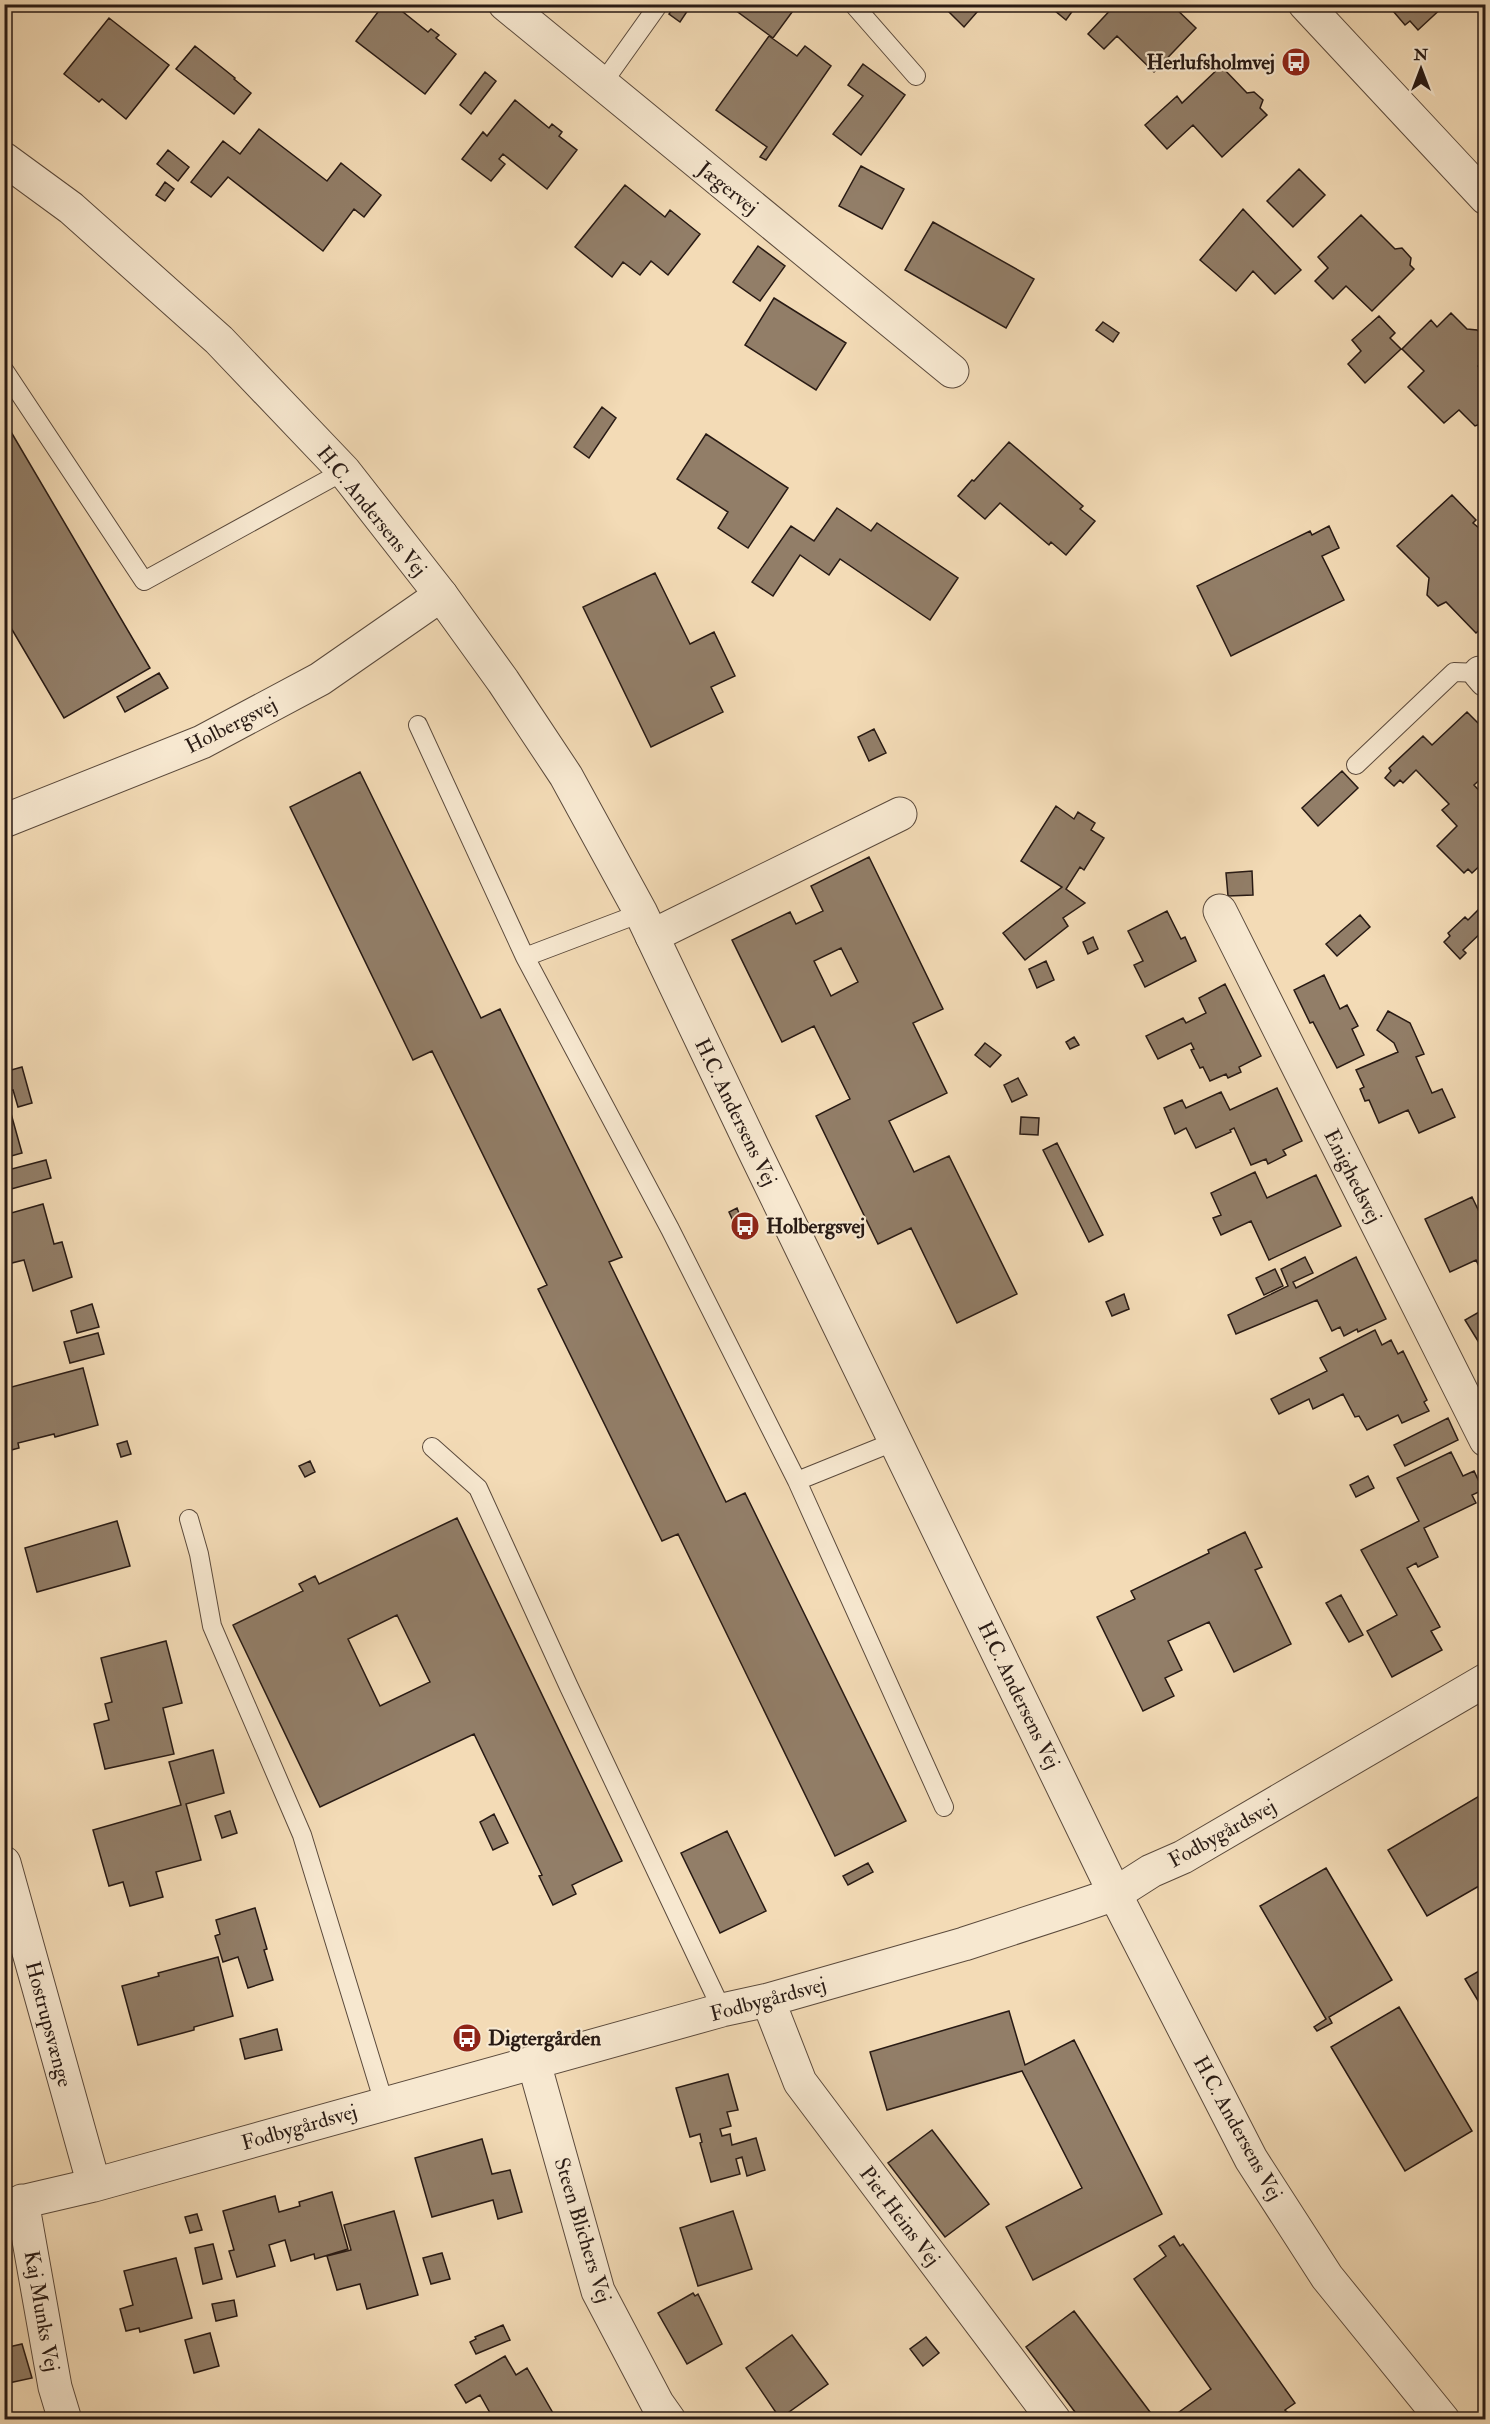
<svg xmlns="http://www.w3.org/2000/svg" width="1490" height="2424" viewBox="0 0 1490 2424" font-family="'IM FELL Double Pica',serif">
<style>
.building{fill:#927e68;stroke:#281a14;stroke-width:1.5;fill-rule:evenodd}
.lines{fill:none;stroke-linecap:round;stroke-linejoin:round}
.service-casing{stroke:#5b4a3c;stroke-width:20}
.minor-casing{stroke:#5b4a3c;stroke-width:35}
.tertiary-casing{stroke:#5b4a3c;stroke-width:35}
.service{stroke:#f7e8d0;stroke-width:18}
.minor{stroke:#f7e8d0;stroke-width:33}
.tertiary{stroke:#f7e8d0;stroke-width:33}
.labels{text-anchor:middle;stroke-width:4.5;stroke-linejoin:round;paint-order:stroke}
.poi-label{font-size:21px;font-weight:bold;fill:#281a14;stroke:#f7e8d0;text-anchor:start}
.street-label{font-size:21px;fill:#281a14;stroke:#f7e8d0}
</style>
<rect width="100%" height="100%" fill="#f3dbb6"/>
<filter id="stains"><feTurbulence type="fractalNoise" baseFrequency=".00333" numOctaves="4"/><feColorMatrix values="0 0 0 0 .2 0 0 0 0 .09 0 0 0 0 .02 0 0 0 .5 -.17"/></filter>
<radialGradient id="worn" r=".72"><stop offset=".6" stop-color="#630" stop-opacity="0"/><stop offset="1" stop-color="#630" stop-opacity=".3"/></radialGradient>
<path class="building" d="M 384,4 L 393,4 L 428,32 L 431,29 L 439,35 L 436,38 L 456,54 L 425,94 L 356,41 Z
M 676,4 L 692,4 L 680,22 L 669,14 Z
M 727,4 L 798,4 L 773,38 Z
M 941,4 L 984,4 L 964,27 Z
M 1058,4 L 1067,4 L 1074,9 L 1066,20 L 1054,10 Z
M 1116,4 L 1171,4 L 1196,28 L 1154,72 L 1117,36 L 1104,49 L 1088,34 Z
M 1387,4 L 1446,4 L 1418,30 L 1410,21 L 1405,25 Z
M 109,18 L 169,65 L 126,119 L 102,99 L 99,102 L 64,74 Z
M 769,36 L 797,56 L 805,46 L 831,66 L 766,160 L 760,157 L 767,147 L 716,110 Z
M 195,46 L 235,78 L 234,79 L 251,93 L 234,114 L 176,69 Z
M 863,64 L 905,95 L 861,155 L 833,134 L 863,96 L 848,85 Z
M 1221,66 L 1247,93 L 1254,92 L 1263,100 L 1260,108 L 1267,115 L 1222,157 L 1193,125 L 1167,149 L 1145,125 L 1177,96 L 1182,103 Z
M 485,72 L 496,81 L 471,114 L 460,105 Z
M 515,100 L 549,128 L 552,124 L 562,132 L 559,136 L 577,150 L 547,189 L 503,154 L 499,159 L 505,164 L 491,181 L 462,159 L 483,132 L 487,136 Z
M 259,129 L 327,181 L 341,163 L 381,195 L 364,217 L 354,209 L 323,251 L 228,177 L 211,197 L 191,182 L 223,141 L 240,154 Z
M 168,150 L 189,167 L 178,181 L 157,164 Z
M 861,166 L 904,189 L 882,229 L 839,206 Z
M 1299,169 L 1325,195 L 1293,227 L 1267,201 Z
M 165,182 L 174,189 L 165,201 L 156,195 Z
M 625,185 L 665,217 L 670,210 L 700,234 L 668,275 L 651,261 L 640,275 L 623,262 L 612,277 L 575,247 Z
M 1243,209 L 1301,270 L 1275,294 L 1253,271 L 1236,291 L 1200,260 Z
M 1361,215 L 1395,249 L 1402,248 L 1411,258 L 1410,265 L 1414,269 L 1372,311 L 1346,286 L 1333,299 L 1315,281 L 1328,268 L 1318,257 Z
M 933,222 L 1034,279 L 1006,328 L 905,270 Z
M 758,246 L 785,266 L 760,301 L 733,282 Z
M 774,298 L 846,343 L 816,390 L 745,345 Z
M 1451,313 L 1467,329 L 1477,330 L 1486,338 L 1486,359 L 1478,366 L 1486,375 L 1486,422 L 1475,426 L 1459,410 L 1444,423 L 1408,387 L 1424,371 L 1402,349 L 1431,320 L 1437,327 Z
M 1379,316 L 1395,333 L 1390,338 L 1401,349 L 1365,383 L 1348,364 L 1361,351 L 1352,340 Z
M 1103,322 L 1119,333 L 1113,342 L 1096,330 Z
M 602,407 L 616,418 L 589,458 L 574,447 Z
M 4,420 L 150,668 L 64,718 L 4,616 Z
M 706,434 L 788,488 L 748,548 L 718,528 L 728,512 L 677,479 Z
M 1009,442 L 1083,506 L 1080,509 L 1095,521 L 1066,555 L 1051,542 L 1049,545 L 1000,503 L 985,519 L 958,496 L 972,480 L 974,481 Z
M 1452,495 L 1476,520 L 1473,523 L 1486,534 L 1486,624 L 1476,633 L 1446,602 L 1438,606 L 1427,595 L 1429,578 L 1397,546 Z
M 837,508 L 871,531 L 877,523 L 958,578 L 930,620 L 840,559 L 829,575 L 800,555 L 773,596 L 752,582 L 791,526 L 814,541 Z
M 1329,526 L 1339,548 L 1322,556 L 1344,600 L 1231,656 L 1197,586 L 1310,531 L 1312,535 Z
M 655,573 L 690,644 L 714,632 L 735,676 L 711,687 L 723,712 L 651,747 L 583,607 Z
M 159,673 L 168,688 L 125,712 L 117,697 Z
M 1467,712 L 1486,731 L 1486,774 L 1474,785 L 1486,798 L 1486,860 L 1472,873 L 1468,869 L 1464,873 L 1437,846 L 1457,826 L 1442,810 L 1449,804 L 1416,770 L 1403,783 L 1400,780 L 1394,786 L 1385,778 L 1391,771 L 1389,768 L 1423,736 L 1432,745 Z
M 874,729 L 886,753 L 869,761 L 858,737 Z
M 1342,771 L 1358,788 L 1318,826 L 1302,808 Z
M 360,772 L 481,1018 L 500,1009 L 622,1257 L 609,1262 L 726,1502 L 745,1493 L 906,1821 L 835,1856 L 678,1534 L 662,1541 L 538,1289 L 547,1285 L 432,1051 L 413,1060 L 290,807 Z
M 1056,806 L 1074,819 L 1078,812 L 1095,823 L 1091,830 L 1104,838 L 1084,870 L 1080,867 L 1066,889 L 1085,903 L 1063,918 L 1068,926 L 1025,960 L 1003,933 L 1062,887 L 1021,861 Z
M 869,857 L 943,1009 L 913,1023 L 947,1093 L 889,1121 L 914,1172 L 949,1156 L 1017,1294 L 957,1323 L 911,1228 L 878,1244 L 816,1116 L 850,1099 L 814,1026 L 782,1042 L 732,940 L 790,912 L 796,924 L 823,911 L 811,886 ZM 841,948 L 858,982 L 831,996 L 814,961 Z
M 1252,871 L 1253,895 L 1228,896 L 1226,873 Z
M 1486,902 L 1486,928 L 1463,950 L 1466,953 L 1460,959 L 1444,942 L 1450,936 L 1448,933 L 1465,917 L 1468,920 Z
M 1167,911 L 1181,939 L 1185,937 L 1196,961 L 1145,987 L 1134,965 L 1143,961 L 1128,931 Z
M 1360,915 L 1370,927 L 1337,956 L 1326,944 Z
M 1093,937 L 1098,949 L 1088,954 L 1083,942 Z
M 1046,961 L 1054,980 L 1037,988 L 1029,969 Z
M 1324,975 L 1340,1009 L 1347,1005 L 1358,1026 L 1352,1029 L 1364,1055 L 1337,1068 L 1313,1022 L 1310,1023 L 1294,990 Z
M 1225,984 L 1261,1056 L 1239,1067 L 1241,1072 L 1228,1078 L 1226,1074 L 1210,1081 L 1203,1067 L 1200,1068 L 1191,1050 L 1194,1049 L 1191,1043 L 1158,1059 L 1146,1036 L 1183,1018 L 1186,1023 L 1206,1013 L 1199,998 Z
M 1388,1011 L 1410,1023 L 1424,1054 L 1416,1057 L 1432,1093 L 1442,1089 L 1455,1117 L 1419,1133 L 1408,1110 L 1379,1123 L 1369,1100 L 1365,1101 L 1360,1089 L 1364,1087 L 1356,1070 L 1398,1052 L 1394,1043 L 1377,1030 Z
M 1074,1037 L 1079,1045 L 1070,1049 L 1066,1042 Z
M 985,1043 L 1001,1055 L 990,1067 L 975,1055 Z
M 22,1067 L 32,1103 L 18,1107 L 13,1090 L 5,1092 L 22,1153 L 4,1158 L 4,1072 Z
M 1018,1078 L 1027,1095 L 1012,1102 L 1004,1085 Z
M 1277,1088 L 1302,1141 L 1283,1150 L 1286,1155 L 1268,1164 L 1266,1159 L 1251,1165 L 1234,1128 L 1230,1130 L 1231,1132 L 1196,1148 L 1186,1128 L 1175,1134 L 1164,1108 L 1182,1100 L 1186,1108 L 1221,1092 L 1230,1110 Z
M 1021,1117 L 1039,1118 L 1038,1135 L 1020,1134 Z
M 1057,1143 L 1103,1235 L 1089,1242 L 1043,1150 Z
M 46,1160 L 51,1178 L 4,1191 L 4,1171 Z
M 1255,1172 L 1267,1198 L 1316,1175 L 1341,1226 L 1269,1260 L 1251,1221 L 1221,1235 L 1213,1218 L 1221,1215 L 1211,1193 Z
M 1472,1197 L 1486,1226 L 1486,1271 L 1482,1273 L 1476,1260 L 1450,1272 L 1425,1219 Z
M 43,1204 L 54,1244 L 62,1242 L 72,1277 L 33,1291 L 24,1260 L 4,1265 L 4,1215 Z
M 737,1208 L 743,1224 L 736,1227 L 729,1212 Z
M 1305,1257 L 1313,1273 L 1293,1282 L 1296,1288 L 1356,1257 L 1386,1319 L 1358,1332 L 1357,1329 L 1344,1336 L 1340,1327 L 1332,1331 L 1317,1300 L 1236,1334 L 1228,1315 L 1288,1286 L 1281,1269 Z
M 1275,1269 L 1283,1286 L 1264,1295 L 1256,1278 Z
M 1124,1294 L 1129,1309 L 1112,1316 L 1106,1302 Z
M 92,1304 L 99,1327 L 77,1333 L 71,1311 Z
M 1486,1308 L 1486,1354 L 1465,1320 Z
M 1375,1330 L 1382,1345 L 1391,1340 L 1398,1354 L 1403,1351 L 1427,1400 L 1424,1402 L 1429,1411 L 1402,1423 L 1398,1415 L 1367,1430 L 1359,1416 L 1355,1417 L 1343,1394 L 1313,1409 L 1309,1399 L 1279,1414 L 1271,1399 L 1327,1371 L 1320,1358 Z
M 98,1333 L 104,1354 L 70,1363 L 64,1342 Z
M 83,1368 L 98,1425 L 55,1437 L 54,1434 L 18,1443 L 19,1448 L 4,1452 L 4,1389 Z
M 1448,1418 L 1458,1440 L 1405,1466 L 1394,1445 Z
M 127,1441 L 131,1454 L 121,1457 L 117,1444 Z
M 1451,1452 L 1463,1476 L 1474,1471 L 1483,1490 L 1472,1495 L 1476,1503 L 1424,1528 L 1438,1557 L 1418,1567 L 1416,1563 L 1407,1568 L 1440,1627 L 1431,1631 L 1442,1650 L 1392,1677 L 1367,1631 L 1397,1615 L 1361,1550 L 1419,1521 L 1397,1478 Z
M 310,1461 L 315,1472 L 305,1477 L 299,1466 Z
M 1368,1476 L 1374,1488 L 1356,1497 L 1350,1485 Z
M 457,1518 L 622,1861 L 572,1885 L 576,1894 L 553,1905 L 539,1876 L 542,1875 L 474,1734 L 320,1807 L 233,1625 L 303,1591 L 299,1584 L 315,1576 L 319,1584 ZM 397,1615 L 430,1682 L 380,1706 L 348,1639 Z
M 117,1521 L 130,1566 L 37,1592 L 25,1548 Z
M 1245,1532 L 1262,1567 L 1255,1570 L 1291,1644 L 1234,1672 L 1209,1622 L 1168,1641 L 1182,1670 L 1165,1678 L 1174,1696 L 1143,1711 L 1097,1617 L 1135,1599 L 1131,1591 L 1209,1553 L 1208,1550 Z
M 1341,1595 L 1363,1635 L 1349,1642 L 1326,1603 Z
M 166,1641 L 182,1703 L 163,1708 L 174,1754 L 105,1769 L 94,1724 L 109,1720 L 105,1704 L 112,1702 L 101,1658 Z
M 213,1750 L 224,1793 L 186,1804 L 201,1860 L 156,1872 L 163,1897 L 130,1906 L 123,1882 L 109,1886 L 93,1830 L 181,1805 L 169,1762 Z
M 1486,1792 L 1486,1882 L 1427,1916 L 1388,1850 Z
M 230,1811 L 237,1833 L 222,1838 L 215,1816 Z
M 494,1814 L 508,1843 L 493,1850 L 480,1822 Z
M 727,1831 L 766,1911 L 720,1933 L 681,1853 Z
M 868,1863 L 873,1872 L 848,1885 L 843,1876 Z
M 1326,1868 L 1392,1980 L 1329,2017 L 1332,2023 L 1317,2031 L 1314,2027 L 1326,2019 L 1260,1906 Z
M 255,1908 L 267,1949 L 264,1950 L 273,1980 L 248,1988 L 238,1957 L 223,1962 L 215,1936 L 220,1934 L 216,1920 Z
M 218,1957 L 233,2016 L 194,2027 L 194,2030 L 138,2045 L 122,1986 L 159,1976 L 158,1973 Z
M 1486,1967 L 1486,2014 L 1465,1979 Z
M 1399,2007 L 1472,2131 L 1405,2171 L 1331,2047 Z
M 1009,2011 L 1025,2065 L 1074,2040 L 1162,2214 L 1033,2280 L 1006,2227 L 1082,2188 L 1022,2071 L 887,2110 L 870,2052 Z
M 277,2029 L 282,2050 L 245,2059 L 240,2039 Z
M 728,2074 L 738,2110 L 727,2112 L 731,2126 L 720,2129 L 722,2136 L 730,2134 L 732,2145 L 756,2138 L 765,2170 L 747,2176 L 742,2157 L 736,2159 L 740,2174 L 711,2182 L 700,2143 L 702,2142 L 700,2134 L 690,2137 L 676,2088 Z
M 932,2130 L 989,2204 L 945,2237 L 888,2163 Z
M 482,2139 L 492,2174 L 510,2170 L 522,2212 L 498,2219 L 493,2200 L 432,2217 L 415,2158 Z
M 332,2192 L 348,2249 L 315,2259 L 314,2254 L 291,2261 L 285,2240 L 269,2245 L 275,2266 L 237,2277 L 229,2251 L 234,2250 L 223,2211 L 275,2196 L 279,2212 L 300,2206 L 299,2202 Z
M 394,2211 L 418,2295 L 367,2309 L 360,2284 L 337,2290 L 327,2256 L 351,2250 L 344,2225 Z
M 733,2211 L 752,2269 L 698,2286 L 680,2228 Z
M 197,2214 L 202,2230 L 190,2233 L 185,2217 Z
M 1174,2236 L 1180,2246 L 1183,2244 L 1295,2403 L 1285,2410 L 1289,2414 L 1282,2420 L 1168,2420 L 1211,2389 L 1134,2279 L 1166,2256 L 1159,2246 Z
M 213,2244 L 222,2279 L 203,2284 L 195,2248 Z
M 442,2253 L 450,2279 L 431,2284 L 423,2258 Z
M 176,2258 L 192,2318 L 140,2332 L 139,2328 L 126,2331 L 120,2309 L 133,2305 L 124,2271 Z
M 693,2293 L 695,2296 L 698,2294 L 722,2344 L 687,2364 L 658,2313 Z
M 234,2300 L 237,2316 L 216,2321 L 212,2304 Z
M 1074,2311 L 1150,2412 L 1141,2420 L 1081,2420 L 1026,2347 Z
M 503,2325 L 510,2340 L 476,2354 L 470,2342 L 476,2339 L 475,2337 Z
M 210,2333 L 219,2366 L 194,2373 L 185,2340 Z
M 792,2335 L 828,2384 L 782,2417 L 779,2417 L 746,2368 Z
M 926,2337 L 939,2353 L 923,2366 L 910,2349 Z
M 22,2344 L 32,2378 L 4,2384 L 4,2348 Z
M 505,2356 L 516,2375 L 527,2368 L 557,2420 L 494,2420 L 480,2395 L 466,2403 L 455,2385 Z"/>
<g class="lines">
<g class="service-casing">
<path id="service" d="M 853,4 L 916,76
M 602,84 L 659,4
M 4,370 L 144,581 L 344,471
M 418,725 L 525,957 L 670,1229 L 797,1481 L 944,1807
M 1356,765 L 1454,672 L 1480,673 L 1486,668
M 525,957 L 641,913
M 432,1447 L 478,1488 L 569,1687 L 722,2010
M 797,1481 L 896,1441
M 189,1519 L 199,1554 L 212,1626 L 302,1835 L 384,2103"/>
</g>
<g class="minor-casing">
<path id="minor" d="M 505,4 L 952,371
M 1480,673 L 1486,680
M 4,821 L 202,742 L 320,679 L 441,595
M 1220,911 L 1486,1440
M 652,936 L 900,814
M 4,1863 L 94,2185
M 768,2000 L 800,2082 L 1054,2420
M 534,2063 L 598,2291 L 657,2403 L 669,2420
M 22,2201 L 55,2387 L 65,2420
M 4,2206 L 94,2185 L 722,2010 L 768,2000 L 964,1944 L 1074,1908 L 1115,1894 L 1151,1871 L 1183,1857 L 1486,1680"/>
</g>
<g class="tertiary-casing">
<path id="tertiary" d="M 1305,4 L 1486,198
M 4,159 L 71,208 L 219,340 L 344,471 L 441,595 L 503,681 L 566,776 L 641,913 L 752,1146 L 1115,1894 L 1251,2159 L 1327,2277 L 1443,2420"/>
</g>
<use href="#service" class="service"/>
<use href="#minor" class="minor"/>
<use href="#tertiary" class="tertiary"/>
</g>
<defs>
<g id="bus-disc" transform="scale(1.5)"><circle r="9.5" fill="#8f2418" stroke="#f7e8d0"/><path d="M-5-6H5V4H4V6H2V4H-2V6H-4V4H-5ZM-3.5-4V0h7V-4ZM-3.5 1.2v1.5H-2V1.2ZM2 1.2v1.5H3.5V1.2Z" fill="#fff"/></g>
</defs>
<g fill-rule="evenodd">
<use href="#bus-disc" x="1296" y="62"/>
<use href="#bus-disc" x="745" y="1226"/>
<use href="#bus-disc" x="467" y="2038"/>
</g>
<g class="labels">
<g class="poi-label">
<text x="1275" y="69" text-anchor="end">Herlufsholmvej</text>
<text x="766" y="1233">Holbergsvej</text>
<text x="488" y="2045">Digtergården</text>
</g>
<g class="street-label">
<text transform="translate(728 188) rotate(39)" y="7">Jægervej</text>
<text transform="translate(372 511) rotate(51)" y="7">H.C. Andersens Vej</text>
<text transform="translate(231 725) rotate(-27)" y="7">Holbergsvej</text>
<text transform="translate(736 1112) rotate(64)" y="7">H.C. Andersens Vej</text>
<text transform="translate(1353 1176) rotate(63)" y="7">Enighedsvej</text>
<text transform="translate(1019 1695) rotate(64)" y="7">H.C. Andersens Vej</text>
<text transform="translate(1222 1833) rotate(-29)" y="7">Fodbygårdsvej</text>
<text transform="translate(768 1999) rotate(-15)" y="7">Fodbygårdsvej</text>
<text transform="translate(49 2024) rotate(75)" y="7">Hostrupsvænge</text>
<text transform="translate(299 2127) rotate(-16)" y="7">Fodbygårdsvej</text>
<text transform="translate(1238 2128) rotate(61)" y="7">H.C. Andersens Vej</text>
<text transform="translate(900 2216) rotate(53)" y="7">Piet Heins Vej</text>
<text transform="translate(583 2230) rotate(73)" y="7">Steen Blichers Vej</text>
<text transform="translate(42 2311) rotate(80)" y="7">Kaj Munks Vej</text>
</g>
</g>
<rect width="1490" height="2424" fill="none" stroke="#f3dbb6" stroke-width="24"/>
<rect x="6" y="6" width="1478" height="2412" fill="none" stroke="#281a14" stroke-width="3"/>
<rect x="12" y="12" width="1466" height="2400" fill="none" stroke="#281a14" stroke-width="1.5"/>
<g transform="translate(1421 69)" stroke="#f7e8d0" stroke-width="4.5" paint-order="stroke">
<path d="M0-4.5L10 22L0 15L-10 22Z" fill="#281a14"/>
<text y="-9" font-size="16" font-weight="bold" text-anchor="middle" fill="#281a14">N</text>
</g>
<rect width="100%" height="100%" filter="url(#stains)"/>
<rect width="100%" height="100%" fill="url(#worn)"/>
</svg>
